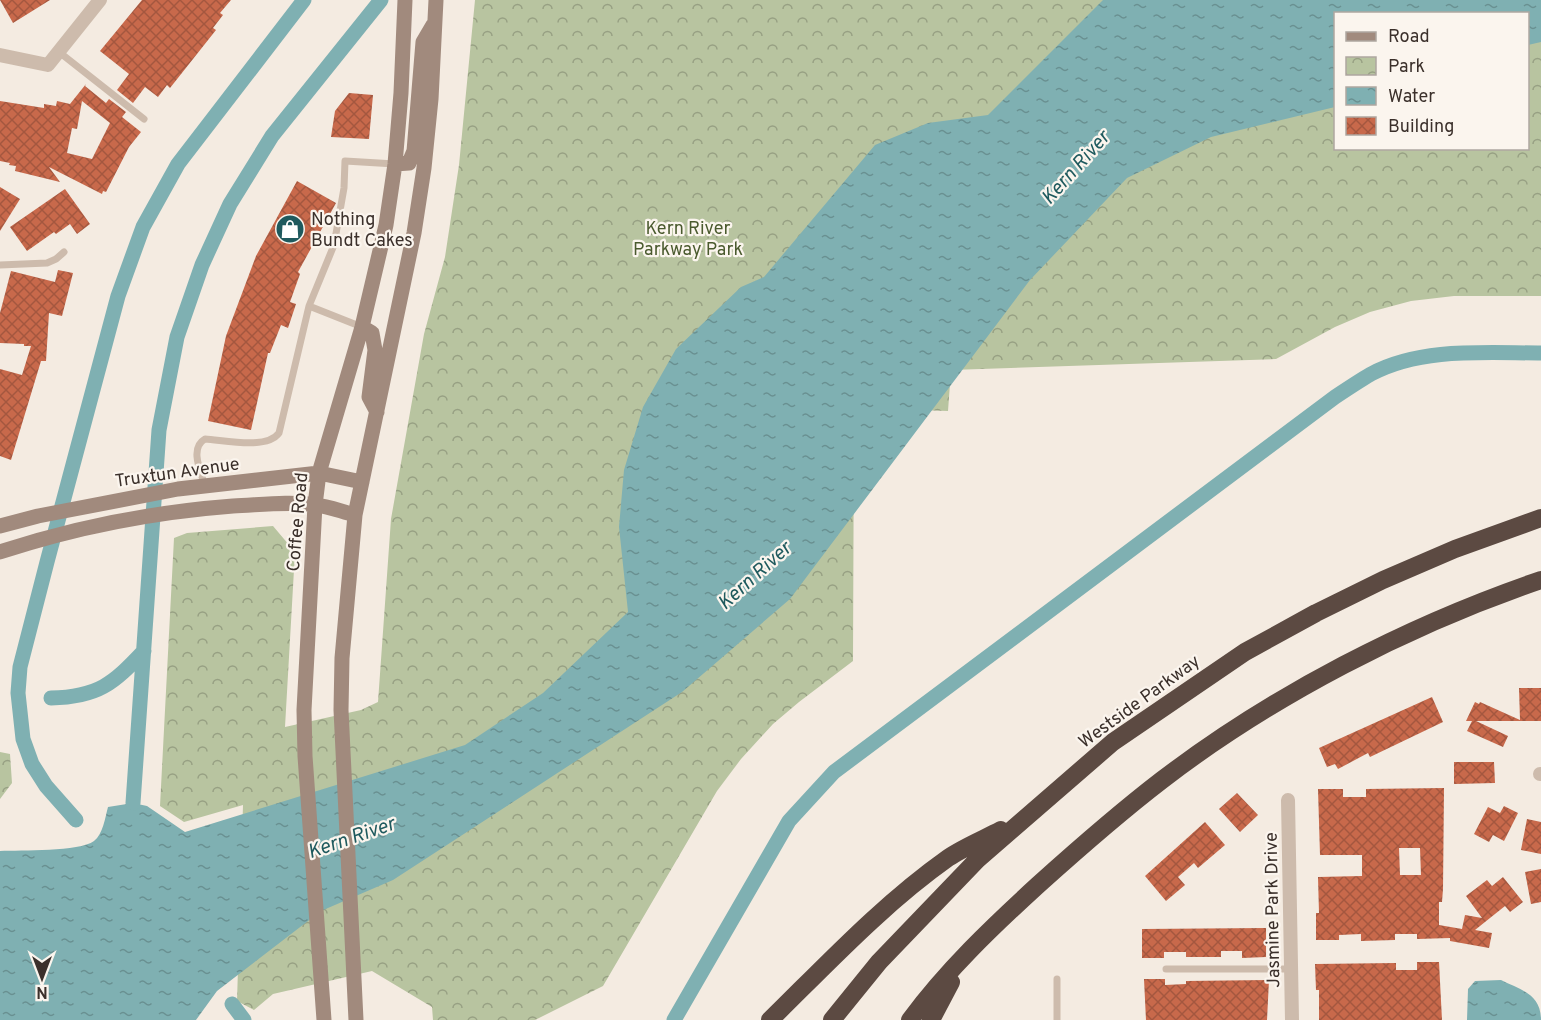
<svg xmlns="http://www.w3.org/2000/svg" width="1541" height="1020" viewBox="0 0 1541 1020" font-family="Overpass,sans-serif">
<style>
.park{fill:url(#park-crowns);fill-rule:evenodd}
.water{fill:url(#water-ripples)}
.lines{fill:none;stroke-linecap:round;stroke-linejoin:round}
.canal{stroke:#7fb0b2;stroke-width:15}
.building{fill:url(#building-cross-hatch);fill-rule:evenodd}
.lane{stroke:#cdbbac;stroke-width:7}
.street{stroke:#cdbbac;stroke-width:14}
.secondary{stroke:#a18a7d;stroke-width:15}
.highway{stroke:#5c4a42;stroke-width:18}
.labels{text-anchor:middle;stroke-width:4.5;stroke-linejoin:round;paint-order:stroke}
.poi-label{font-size:18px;fill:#3b302b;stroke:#fbf5ee;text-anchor:start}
.park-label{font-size:18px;fill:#4a5a2e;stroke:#fbf5ee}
.street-label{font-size:18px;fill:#3b302b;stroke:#fbf5ee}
.water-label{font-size:20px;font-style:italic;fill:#1f5a5e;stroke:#fbf5ee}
</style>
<defs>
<pattern id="park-crowns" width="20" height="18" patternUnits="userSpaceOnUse" patternTransform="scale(1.5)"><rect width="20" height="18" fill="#b8c4a0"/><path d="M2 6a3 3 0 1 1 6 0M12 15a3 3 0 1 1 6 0" fill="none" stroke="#97a083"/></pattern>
<pattern id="water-ripples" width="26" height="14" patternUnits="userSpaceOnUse" patternTransform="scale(1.5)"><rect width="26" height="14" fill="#7fb0b2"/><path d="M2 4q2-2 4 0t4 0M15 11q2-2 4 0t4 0" fill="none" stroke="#699091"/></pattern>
<pattern id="building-cross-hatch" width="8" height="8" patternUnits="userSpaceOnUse" patternTransform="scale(1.5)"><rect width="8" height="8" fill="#c8694b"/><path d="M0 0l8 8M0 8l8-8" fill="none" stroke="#a4573f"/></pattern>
</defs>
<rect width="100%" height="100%" fill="#f4ebe1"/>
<path class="park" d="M 475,0 L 1541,0 L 1541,296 L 1454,296 L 1411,301 L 1370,312 L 1335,327 L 1276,359 L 951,370 L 948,411 L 854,408 L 853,661 L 799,702 L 773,724 L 741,759 L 717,791 L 603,986 L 535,1020 L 433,1020 L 432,1007 L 372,971 L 273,994 L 254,1010 L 237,1001 L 243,805 L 184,822 L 160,806 L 174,538 L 187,533 L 273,526 L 295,552 L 285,727 L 361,710 L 378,702 L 391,519 L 424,334 L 445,257 L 459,165 ZM 1336,14 L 1528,14 L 1528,148 L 1336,148 Z
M 0,752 L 10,754 L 12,783 L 0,799 Z"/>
<path class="water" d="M 1103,0 L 1541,0 L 1541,42 L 1528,45 L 1528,14 L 1336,14 L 1335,107 L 1211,137 L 1127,178 L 1030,280 L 790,599 L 682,692 L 393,880 L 321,911 L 217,991 L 196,1020 L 0,1020 L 0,851 C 21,850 79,852 94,841 C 103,834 105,818 108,807 L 133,803 L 147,806 L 185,832 L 465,745 L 543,693 L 628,612 L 619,527 L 624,470 L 643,407 L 676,349 L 741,287 L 764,277 L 875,145 L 928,123 L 988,115 Z
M 1501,980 C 1521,990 1541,994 1541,1020 L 1467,1020 L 1468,989 L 1475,981 Z"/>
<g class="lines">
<path class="canal" d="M 51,698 C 98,697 113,684 144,651
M 133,803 L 159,430 L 177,337 L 202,265 L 230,204 L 272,136 L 381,0
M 76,820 L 46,786 L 32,764 L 23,739 L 18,693 L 20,667 L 47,562 L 118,296 L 143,227 L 178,164 L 304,0
M 232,1004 L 244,1020
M 674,1020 L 789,821 L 834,772 L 1335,397 C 1347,389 1359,381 1371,374 C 1421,347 1486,353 1541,353"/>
</g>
<path class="building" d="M 0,0 L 50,0 L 13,23 Z
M 142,0 L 231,0 L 220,13 L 223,15 L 213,28 L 216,30 L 170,88 L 167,85 L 158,97 L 145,87 L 133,103 L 117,90 L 129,74 L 100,51 Z
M 86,84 L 85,86 L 106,103 L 109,99 L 126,112 L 122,117 L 141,132 L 129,147 L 106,192 L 103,191 L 102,194 L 49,167 L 60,182 L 15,171 L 16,166 L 9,165 L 10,163 L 0,161 L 0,101 L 44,108 L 44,104 L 56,106 L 57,101 L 70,104 ZM 82,101 L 110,123 L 92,159 L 67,153 L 72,128 L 77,129 Z
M 349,93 L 373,95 L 369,139 L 331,137 L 335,111 Z
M 297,181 L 336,203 L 298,272 L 300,274 L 290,302 L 296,304 L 288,328 L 281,325 L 270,353 L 268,353 L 251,430 L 208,421 L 226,336 L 256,256 Z
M 0,187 L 20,199 L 0,231 Z
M 65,189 L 90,224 L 77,234 L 70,224 L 56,234 L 54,232 L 27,251 L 10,227 Z
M 58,270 L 73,273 L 62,316 L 49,313 L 46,361 L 41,361 L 11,460 L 0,456 L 0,369 L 22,375 L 31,346 L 24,346 L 24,344 L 0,343 L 0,313 L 11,271 L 55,282 Z
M 1519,688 L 1541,688 L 1541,721 L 1476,721 L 1508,736 L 1503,747 L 1467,731 L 1472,721 L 1466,721 L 1475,702 L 1479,704 L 1480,702 L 1520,720 Z
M 1432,697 L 1443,722 L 1370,757 L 1368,753 L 1338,769 L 1335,764 L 1327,767 L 1319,748 Z
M 1454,762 L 1494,762 L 1495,783 L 1454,784 Z
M 1444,788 L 1443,889 L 1442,902 L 1439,902 L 1439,925 L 1462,929 L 1465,915 L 1482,918 L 1466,896 L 1487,880 L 1492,886 L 1503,877 L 1523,902 L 1510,912 L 1505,906 L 1475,930 L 1492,933 L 1489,948 L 1450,941 L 1450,938 L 1417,939 L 1417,934 L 1395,934 L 1395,940 L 1361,941 L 1361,934 L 1339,935 L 1339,940 L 1316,940 L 1316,913 L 1319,913 L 1318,877 L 1362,876 L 1362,855 L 1320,855 L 1318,789 L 1343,789 L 1343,797 L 1366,797 L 1366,789 ZM 1399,848 L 1420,848 L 1421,875 L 1400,875 Z
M 1237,793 L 1258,815 L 1240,832 L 1219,809 Z
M 1504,806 L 1518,813 L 1504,841 L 1493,835 L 1489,842 L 1474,834 L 1488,807 L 1500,813 Z
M 1527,819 L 1541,822 L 1541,854 L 1521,850 Z
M 1205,822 L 1225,845 L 1198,868 L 1194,863 L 1178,877 L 1185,885 L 1166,901 L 1145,876 Z
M 1541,869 L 1541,902 L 1531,904 L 1525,872 Z
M 1266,928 L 1266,957 L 1242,958 L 1242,951 L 1221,951 L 1221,957 L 1186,957 L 1186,952 L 1164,952 L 1164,958 L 1142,958 L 1142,929 Z
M 1417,962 L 1439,962 L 1442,1020 L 1319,1020 L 1319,990 L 1316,990 L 1315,964 L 1396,963 L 1396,970 L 1417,970 Z
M 1144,979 L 1165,979 L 1165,985 L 1186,984 L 1186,981 L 1269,980 L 1267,1020 L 1146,1020 Z"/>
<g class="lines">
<path class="lane" d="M 59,52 L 144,119
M 0,265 L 47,263 L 56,259 L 64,252
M 309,306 L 362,327
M 205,486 C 201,472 189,448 205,439 C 224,440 267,450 279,433 L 309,306 L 334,245 L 344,188 L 345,161 L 395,164
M 1166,969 L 1291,969
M 1057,979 L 1057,1020"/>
<path class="street" d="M 0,55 L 48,65 L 100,0
M 1540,774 L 1541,774
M 1288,800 L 1292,1020"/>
<path class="secondary" d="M 395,164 L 409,163 L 414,151 L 423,42 L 433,25
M 362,327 L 372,333 L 375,350 L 369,397 L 377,412
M 0,526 L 38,516 L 178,489 L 319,473 L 362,482
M 0,552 C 76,527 154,512 233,506 C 259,505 290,501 315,505 C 329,506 342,512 355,515
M 324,1020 L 305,756 L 304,710 L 315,505 L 319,473 L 362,327 L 386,225 L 395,164 L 401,93 L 405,0
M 356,1020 L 341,710 L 342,658 L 355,515 L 414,233 L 424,168 L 431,99 L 436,0"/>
<path class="highway" d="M 770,1020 C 827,964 883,904 948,858 C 964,847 984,839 1001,830
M 832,1020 L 879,962 L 977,860 L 1113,742 L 1245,652 L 1316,613 L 1383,580 L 1455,549 L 1541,518
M 910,1020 C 947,970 992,927 1038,885 C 1078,849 1119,813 1162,780 C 1273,695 1409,625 1541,580
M 931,1020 L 951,982"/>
</g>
<defs>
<g id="shop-disc" transform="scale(1.5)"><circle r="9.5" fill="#1f5a5e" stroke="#fbf5ee"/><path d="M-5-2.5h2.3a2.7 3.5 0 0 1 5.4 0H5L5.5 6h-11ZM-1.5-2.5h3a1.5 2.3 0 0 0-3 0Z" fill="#fff"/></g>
</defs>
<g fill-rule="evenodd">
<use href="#shop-disc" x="290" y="229"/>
</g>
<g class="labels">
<g class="poi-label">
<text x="311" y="225">Nothing<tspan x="311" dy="21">Bundt Cakes</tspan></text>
</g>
<g class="park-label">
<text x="688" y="234">Kern River<tspan x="688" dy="21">Parkway Park</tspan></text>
</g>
<g class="street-label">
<text transform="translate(177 472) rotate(-8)" y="6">Truxtun Avenue</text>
<text transform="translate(297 522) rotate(-85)" y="6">Coffee Road</text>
<text transform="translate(1139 701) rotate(-36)" y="6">Westside Parkway</text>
<text transform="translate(1272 910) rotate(-91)" y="6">Jasmine Park Drive</text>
</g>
<g class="water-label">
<text transform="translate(1075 167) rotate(-48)" y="7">Kern River</text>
<text transform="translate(754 575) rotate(-42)" y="7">Kern River</text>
<text transform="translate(351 837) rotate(-19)" y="7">Kern River</text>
</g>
</g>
<rect x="1334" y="12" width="195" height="138" fill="#fbf5ee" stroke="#aea6a0" stroke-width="1.5"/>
<rect x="1346" y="32" width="30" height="9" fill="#a18a7d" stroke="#aea6a0" stroke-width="1.5"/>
<text x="1388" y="42" font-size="18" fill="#3b302b">Road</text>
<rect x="1346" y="57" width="30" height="18" fill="url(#park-crowns)" stroke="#aea6a0" stroke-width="1.5"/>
<text x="1388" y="72" font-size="18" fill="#3b302b">Park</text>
<rect x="1346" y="87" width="30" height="18" fill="url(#water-ripples)" stroke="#aea6a0" stroke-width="1.5"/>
<text x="1388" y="102" font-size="18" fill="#3b302b">Water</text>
<rect x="1346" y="117" width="30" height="18" fill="url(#building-cross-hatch)" stroke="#aea6a0" stroke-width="1.5"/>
<text x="1388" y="132" font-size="18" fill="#3b302b">Building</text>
<g transform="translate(42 978) rotate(180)" stroke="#fbf5ee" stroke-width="4.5" paint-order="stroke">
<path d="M0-4.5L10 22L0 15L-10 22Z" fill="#3b302b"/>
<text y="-9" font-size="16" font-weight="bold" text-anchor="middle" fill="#3b302b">N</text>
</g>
</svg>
